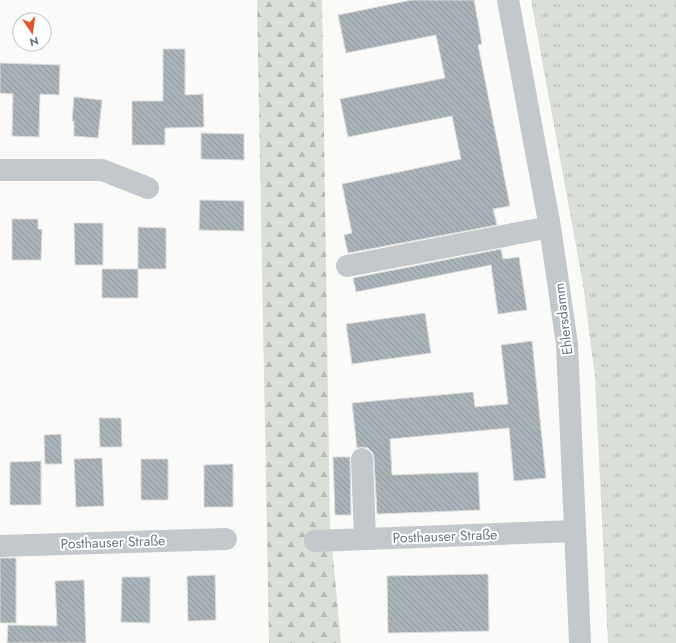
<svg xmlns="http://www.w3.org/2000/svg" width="676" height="643" viewBox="0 0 676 643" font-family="Jost,sans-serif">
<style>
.grass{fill:url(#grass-tufts)}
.forest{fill:url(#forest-firs)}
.building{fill:url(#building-back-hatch);stroke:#dcdcda}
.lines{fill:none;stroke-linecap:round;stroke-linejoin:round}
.minor{stroke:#c3c8cc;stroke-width:22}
.labels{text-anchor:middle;stroke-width:4;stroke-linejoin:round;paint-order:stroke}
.street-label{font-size:14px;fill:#657683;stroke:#fff}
</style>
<defs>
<pattern id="grass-tufts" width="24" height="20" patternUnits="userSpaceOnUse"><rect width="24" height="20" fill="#dadfd7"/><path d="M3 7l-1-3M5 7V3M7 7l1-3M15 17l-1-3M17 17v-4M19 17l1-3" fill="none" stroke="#b4b9b4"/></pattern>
<pattern id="forest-firs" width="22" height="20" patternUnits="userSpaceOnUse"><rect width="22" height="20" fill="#dadfd7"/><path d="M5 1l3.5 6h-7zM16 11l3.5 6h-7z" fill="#b4b9b4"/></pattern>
<pattern id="building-back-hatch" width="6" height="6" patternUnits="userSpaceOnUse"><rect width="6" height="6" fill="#aab3b9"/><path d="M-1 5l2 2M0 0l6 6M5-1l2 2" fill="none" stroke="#8e969c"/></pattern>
</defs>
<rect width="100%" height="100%" fill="#fafaf8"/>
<path class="grass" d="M 531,0 L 676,0 L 676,643 L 608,643 L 595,377 L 583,284 Z"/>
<path class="forest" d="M 257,0 L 322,0 L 330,526 L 341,643 L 269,643 Z"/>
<path class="building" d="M 412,0 L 474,0 L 482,44 L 478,45 L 510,206 L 493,209 L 497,225 L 348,253 L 344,235 L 352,233 L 342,184 L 461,159 L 452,116 L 348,137 L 340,99 L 445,78 L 436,35 L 346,53 L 338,15 Z
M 163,49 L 185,49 L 185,95 L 203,94 L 204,127 L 165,128 L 165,145 L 132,145 L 132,101 L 163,101 Z
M 0,63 L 60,65 L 59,95 L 40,94 L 39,137 L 12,136 L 13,94 L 0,93 Z
M 74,97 L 102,100 L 98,138 L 74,136 L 74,121 L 72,121 Z
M 201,133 L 244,134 L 244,160 L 201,159 Z
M 200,200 L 244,201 L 244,231 L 199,230 Z
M 12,219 L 38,219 L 38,229 L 42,229 L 41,260 L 12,260 Z
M 74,223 L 103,223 L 103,265 L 75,265 Z
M 138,227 L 166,228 L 166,269 L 138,269 Z
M 501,249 L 503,259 L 519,257 L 527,310 L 498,314 L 491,265 L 356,292 L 353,278 Z
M 102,269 L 138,269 L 138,298 L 102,298 Z
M 425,313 L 431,353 L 352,364 L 346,324 Z
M 532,341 L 546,478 L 514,481 L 509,428 L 390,439 L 392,475 L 478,472 L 480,510 L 377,514 L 374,458 L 373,453 L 368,448 L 362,447 L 357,448 L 352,403 L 473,392 L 475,407 L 508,404 L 501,345 Z
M 99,418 L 121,418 L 122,447 L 100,447 Z
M 61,434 L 62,464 L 45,464 L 44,435 Z
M 333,457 L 350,457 L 351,515 L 335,515 Z
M 102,458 L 104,506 L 76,507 L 74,459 Z
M 141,459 L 168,459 L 168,500 L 141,500 Z
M 41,461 L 41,505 L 10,505 L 10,462 Z
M 233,464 L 233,507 L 204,507 L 204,465 Z
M 0,558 L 16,558 L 16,623 L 0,623 Z
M 488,574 L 489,631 L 388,633 L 387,576 Z
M 215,575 L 216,620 L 188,621 L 187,576 Z
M 122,577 L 150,577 L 150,623 L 121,622 Z
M 84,580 L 86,643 L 7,643 L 8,625 L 57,626 L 55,581 Z"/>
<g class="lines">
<path class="minor" d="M 508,0 L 550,227 L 567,344 L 580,643
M 0,170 L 102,170 L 148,188
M 347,266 L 550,227
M 362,459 L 365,539
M 315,541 L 575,531
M 0,546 L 226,539"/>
</g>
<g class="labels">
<g class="street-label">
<text transform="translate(563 319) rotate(-97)" y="5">Ehlersdamm</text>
<text transform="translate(445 536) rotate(-2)" y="5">Posthauser Straße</text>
<text transform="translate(113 542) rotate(-2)" y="5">Posthauser Straße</text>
</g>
</g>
<g transform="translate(32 32) rotate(167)"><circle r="19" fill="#ffffff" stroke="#c1c8cd"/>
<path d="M0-3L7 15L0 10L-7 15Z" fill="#e4572e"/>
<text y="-6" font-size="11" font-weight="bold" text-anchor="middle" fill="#657683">N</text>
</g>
</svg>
